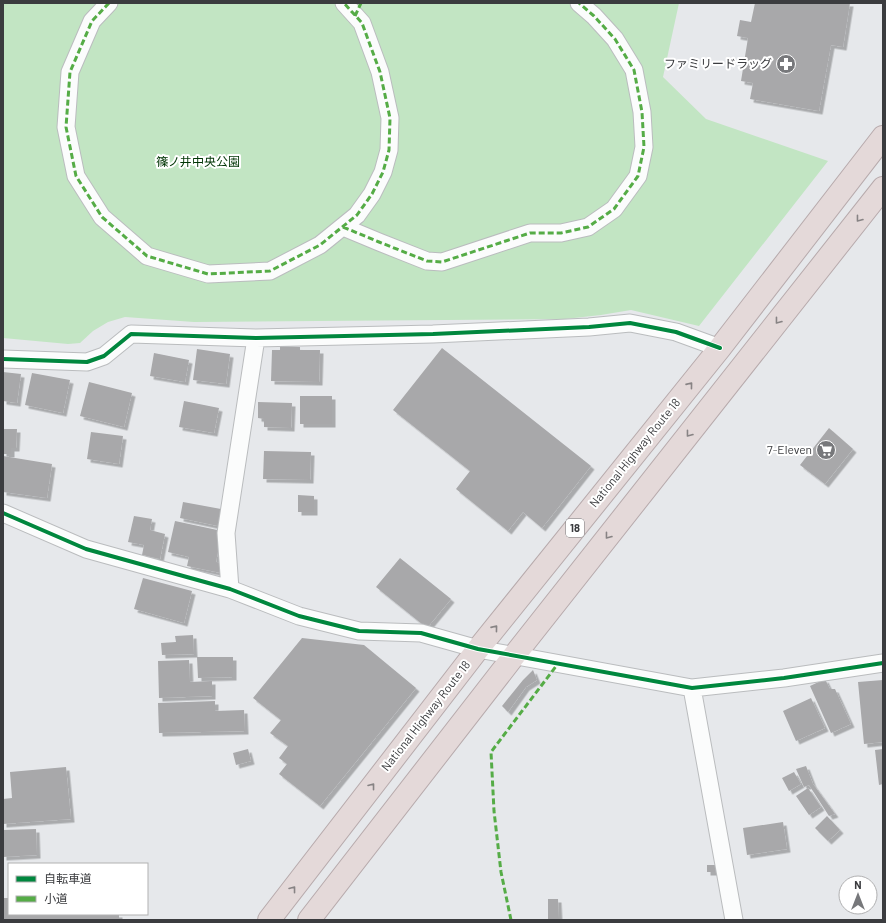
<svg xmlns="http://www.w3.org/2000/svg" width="886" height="923" viewBox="0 0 886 923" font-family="Barlow,'Noto Sans JP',sans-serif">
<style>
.green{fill:#c2e5c3}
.building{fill:#a8a8aa;filter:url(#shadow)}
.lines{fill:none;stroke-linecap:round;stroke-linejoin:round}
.street-casing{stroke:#babcbe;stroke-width:19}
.highway-casing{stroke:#b7aaac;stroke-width:24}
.street{stroke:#fbfcfc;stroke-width:17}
.highway{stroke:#e4d9d9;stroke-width:22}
.quiet{stroke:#55ac46;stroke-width:3;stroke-dasharray:6 3;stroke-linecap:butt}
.cycleway-casing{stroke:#fff;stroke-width:6}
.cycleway{stroke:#00873e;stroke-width:4}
.oneway{stroke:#878384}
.labels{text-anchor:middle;stroke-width:4;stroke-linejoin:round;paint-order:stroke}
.shield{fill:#fff;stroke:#767679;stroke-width:1}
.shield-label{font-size:11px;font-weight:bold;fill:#3b3c3f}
.poi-label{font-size:12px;fill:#3b3c3f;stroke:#fff;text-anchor:end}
.park-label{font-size:12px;fill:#013505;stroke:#fff}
.street-label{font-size:12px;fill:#3b3c3f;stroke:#fff}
</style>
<defs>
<filter id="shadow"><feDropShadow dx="3.5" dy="3.5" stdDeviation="0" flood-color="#0004"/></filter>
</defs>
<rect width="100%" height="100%" fill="#e6e8eb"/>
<path class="green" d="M 3,3 L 679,3 L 663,77 L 706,119 L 828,161 L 699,326 L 631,310 L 601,315 L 565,319 L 194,322 L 125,317 L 108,322 L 93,331 L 80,343 L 68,344 L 3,338 Z"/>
<path class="building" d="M 755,3 L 850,3 L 843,47 L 831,45 L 819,111 L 750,99 L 753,83 L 741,81 L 748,38 L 737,36 L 740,20 L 751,22 Z
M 280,346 L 300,347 L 300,350 L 320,350 L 319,382 L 271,381 L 272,350 L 280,350 Z
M 442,348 L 591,466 L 542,528 L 523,512 L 508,531 L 456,489 L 470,471 L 393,410 Z
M 197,349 L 230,354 L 226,384 L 193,380 Z
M 154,353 L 189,360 L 185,382 L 150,376 Z
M 3,372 L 21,374 L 17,403 L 3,401 Z
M 32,373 L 70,380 L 63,413 L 25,405 Z
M 89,382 L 132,393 L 124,427 L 80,416 Z
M 300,396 L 332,396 L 332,424 L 300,424 Z
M 184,401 L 219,408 L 214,433 L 179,427 Z
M 258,402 L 292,403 L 291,428 L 264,427 L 264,419 L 258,418 Z
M 829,428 L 853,449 L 825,484 L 800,465 Z
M 3,429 L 17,429 L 16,448 L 11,448 L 11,454 L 3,454 Z
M 91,432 L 123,436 L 119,464 L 87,459 Z
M 264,451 L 311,452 L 310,480 L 263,479 Z
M 3,456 L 52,464 L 47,498 L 3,492 Z
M 298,495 L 314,496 L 314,512 L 298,512 Z
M 183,502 L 221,509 L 218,526 L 180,518 Z
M 134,516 L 152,519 L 150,530 L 165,534 L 160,559 L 142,555 L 144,545 L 128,542 Z
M 175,521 L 222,531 L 216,562 L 223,563 L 221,573 L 187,566 L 189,557 L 168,552 Z
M 400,558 L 451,599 L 427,628 L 376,587 Z
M 143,578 L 192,591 L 184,623 L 134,609 Z
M 193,635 L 194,654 L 162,655 L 161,643 L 176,642 L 175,636 Z
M 302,638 L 364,645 L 416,688 L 320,806 L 279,774 L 287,764 L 279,758 L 288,746 L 270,733 L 281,720 L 253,698 Z
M 197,657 L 233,657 L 233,677 L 198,678 Z
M 189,660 L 190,682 L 212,681 L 212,696 L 159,698 L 158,661 Z
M 533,670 L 537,680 L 526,687 L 508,712 L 502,706 L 523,680 Z
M 825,679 L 830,689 L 835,689 L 851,724 L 831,733 L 810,686 Z
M 883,680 L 883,742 L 864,744 L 858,682 Z
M 811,698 L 825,728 L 796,741 L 783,711 Z
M 215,701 L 215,711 L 244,710 L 245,731 L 159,733 L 158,703 Z
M 248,749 L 251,761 L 236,765 L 233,753 Z
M 883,749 L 883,784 L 879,785 L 875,750 Z
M 806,766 L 813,784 L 835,814 L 829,816 L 809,785 L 804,787 L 796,769 Z
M 66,767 L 71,819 L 3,824 L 3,799 L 12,798 L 10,772 Z
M 794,772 L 801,784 L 789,791 L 782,778 Z
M 808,788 L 821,807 L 809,815 L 796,796 Z
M 827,816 L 840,830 L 828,841 L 815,828 Z
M 783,822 L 787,849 L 747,855 L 743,828 Z
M 36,829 L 37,855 L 3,857 L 3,830 Z
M 707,865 L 716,865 L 716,872 L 707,872 Z
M 3,898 L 9,898 L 9,914 L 119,914 L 119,920 L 3,920 Z
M 548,899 L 558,899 L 559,919 L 548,919 Z"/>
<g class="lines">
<g class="street-casing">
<path id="street" d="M 109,3 L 92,21 L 70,72 L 66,127 L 76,176 L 102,217 L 147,256 L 208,274 L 270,271 L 320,245 L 357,215 L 372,194 L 383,172 L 389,150 L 390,118 L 380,72 L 362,23 L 344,3
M 343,227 L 379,242 L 427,261 L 442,262 L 530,233 L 561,233 L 588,227 L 614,209 L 638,176 L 644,147 L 642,112 L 634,70 L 615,39 L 594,16 L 579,3
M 3,359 L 87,362 L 104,356 L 131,334 L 256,338 L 433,334 L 589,327 L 630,323 L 676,332 L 720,348
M 3,513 L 86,549 L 230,589 L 299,616 L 359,631 L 421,633 L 478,649 L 692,688 L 784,678 L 883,663
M 230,589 L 226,533 L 256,338
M 692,688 L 734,920"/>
</g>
<g class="highway-casing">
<path id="highway" d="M 269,920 L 478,649 L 720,348 L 883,137
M 309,920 L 513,657 L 883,188"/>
</g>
<use href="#street" class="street"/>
<use href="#highway" class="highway"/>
<path class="quiet" d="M 109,3 L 92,21 L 70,72 L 66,127 L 76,176 L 102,217 L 147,256 L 208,274 L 270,271 L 320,245 L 357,215 L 372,194 L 383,172 L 389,150 L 390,118 L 380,72 L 362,23 L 344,3
M 355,16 L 361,3
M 343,227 L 379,242 L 427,261 L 442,262 L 530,233 L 561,233 L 588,227 L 614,209 L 638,176 L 644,147 L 642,112 L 634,70 L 615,39 L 594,16 L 579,3
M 511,920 L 501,872 L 494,811 L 491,752 L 557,665"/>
<g class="cycleway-casing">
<path id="cycleway" d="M 3,359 L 87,362 L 104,356 L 131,334 L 256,338 L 433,334 L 589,327 L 630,323 L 676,332 L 720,348
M 3,513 L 86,549 L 230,589 L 299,616 L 359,631 L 421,633 L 478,649 L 692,688 L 784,678 L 883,663"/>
</g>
<use href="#cycleway" class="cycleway"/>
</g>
<defs><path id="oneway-chevron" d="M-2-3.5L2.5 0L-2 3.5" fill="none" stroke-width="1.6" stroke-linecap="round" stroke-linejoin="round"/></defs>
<g class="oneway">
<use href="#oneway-chevron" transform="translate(859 219) rotate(128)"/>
<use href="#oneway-chevron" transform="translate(778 321) rotate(128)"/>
<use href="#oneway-chevron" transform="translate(690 385) rotate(-51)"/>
<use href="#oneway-chevron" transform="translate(689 434) rotate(128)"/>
<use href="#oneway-chevron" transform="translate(608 536) rotate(128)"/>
<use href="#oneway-chevron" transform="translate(495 628) rotate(-51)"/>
<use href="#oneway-chevron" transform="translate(372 786) rotate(-52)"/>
<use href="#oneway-chevron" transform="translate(293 889) rotate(-52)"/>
</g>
<defs>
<g id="pharmacy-disc" transform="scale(1)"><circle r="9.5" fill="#77787b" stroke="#fff"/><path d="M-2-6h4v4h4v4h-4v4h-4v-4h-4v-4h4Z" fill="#fff"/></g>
<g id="supermarket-disc" transform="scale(1)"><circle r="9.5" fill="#77787b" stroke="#fff"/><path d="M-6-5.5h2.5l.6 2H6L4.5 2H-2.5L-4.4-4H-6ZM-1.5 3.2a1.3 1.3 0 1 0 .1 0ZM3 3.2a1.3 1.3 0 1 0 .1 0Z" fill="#fff"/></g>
</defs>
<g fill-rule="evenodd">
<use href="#pharmacy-disc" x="786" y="64"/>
<use href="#supermarket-disc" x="826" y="450"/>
</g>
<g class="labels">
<rect class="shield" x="566" y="519" width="18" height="18" rx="3"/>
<g class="shield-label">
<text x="575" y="532">18</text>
</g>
<g class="poi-label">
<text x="772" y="68">ファミリードラッグ</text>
<text x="812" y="454">7-Eleven</text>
</g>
<g class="park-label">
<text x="198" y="166">篠ノ井中央公園</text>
</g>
<g class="street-label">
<text transform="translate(635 453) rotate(-51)" y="4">National Highway Route 18</text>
<text transform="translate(426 716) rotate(-52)" y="4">National Highway Route 18</text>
</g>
</g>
<rect width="886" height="923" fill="none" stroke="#3b3c3f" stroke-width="8"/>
<rect x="8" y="863" width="140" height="52" fill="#ffffff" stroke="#b1b1b2"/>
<rect x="16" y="876" width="20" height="6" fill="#00873e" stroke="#b1b1b2"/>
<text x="44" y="883" font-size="12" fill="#3b3c3f">自転車道</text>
<rect x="16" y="896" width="20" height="6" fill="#55ac46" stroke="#b1b1b2"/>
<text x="44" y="903" font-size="12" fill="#3b3c3f">小道</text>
<g transform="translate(858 895)"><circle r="19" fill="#ffffff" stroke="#b1b1b2"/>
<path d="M0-3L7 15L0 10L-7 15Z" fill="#77787b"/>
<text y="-6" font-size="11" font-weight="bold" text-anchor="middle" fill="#3b3c3f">N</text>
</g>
</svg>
